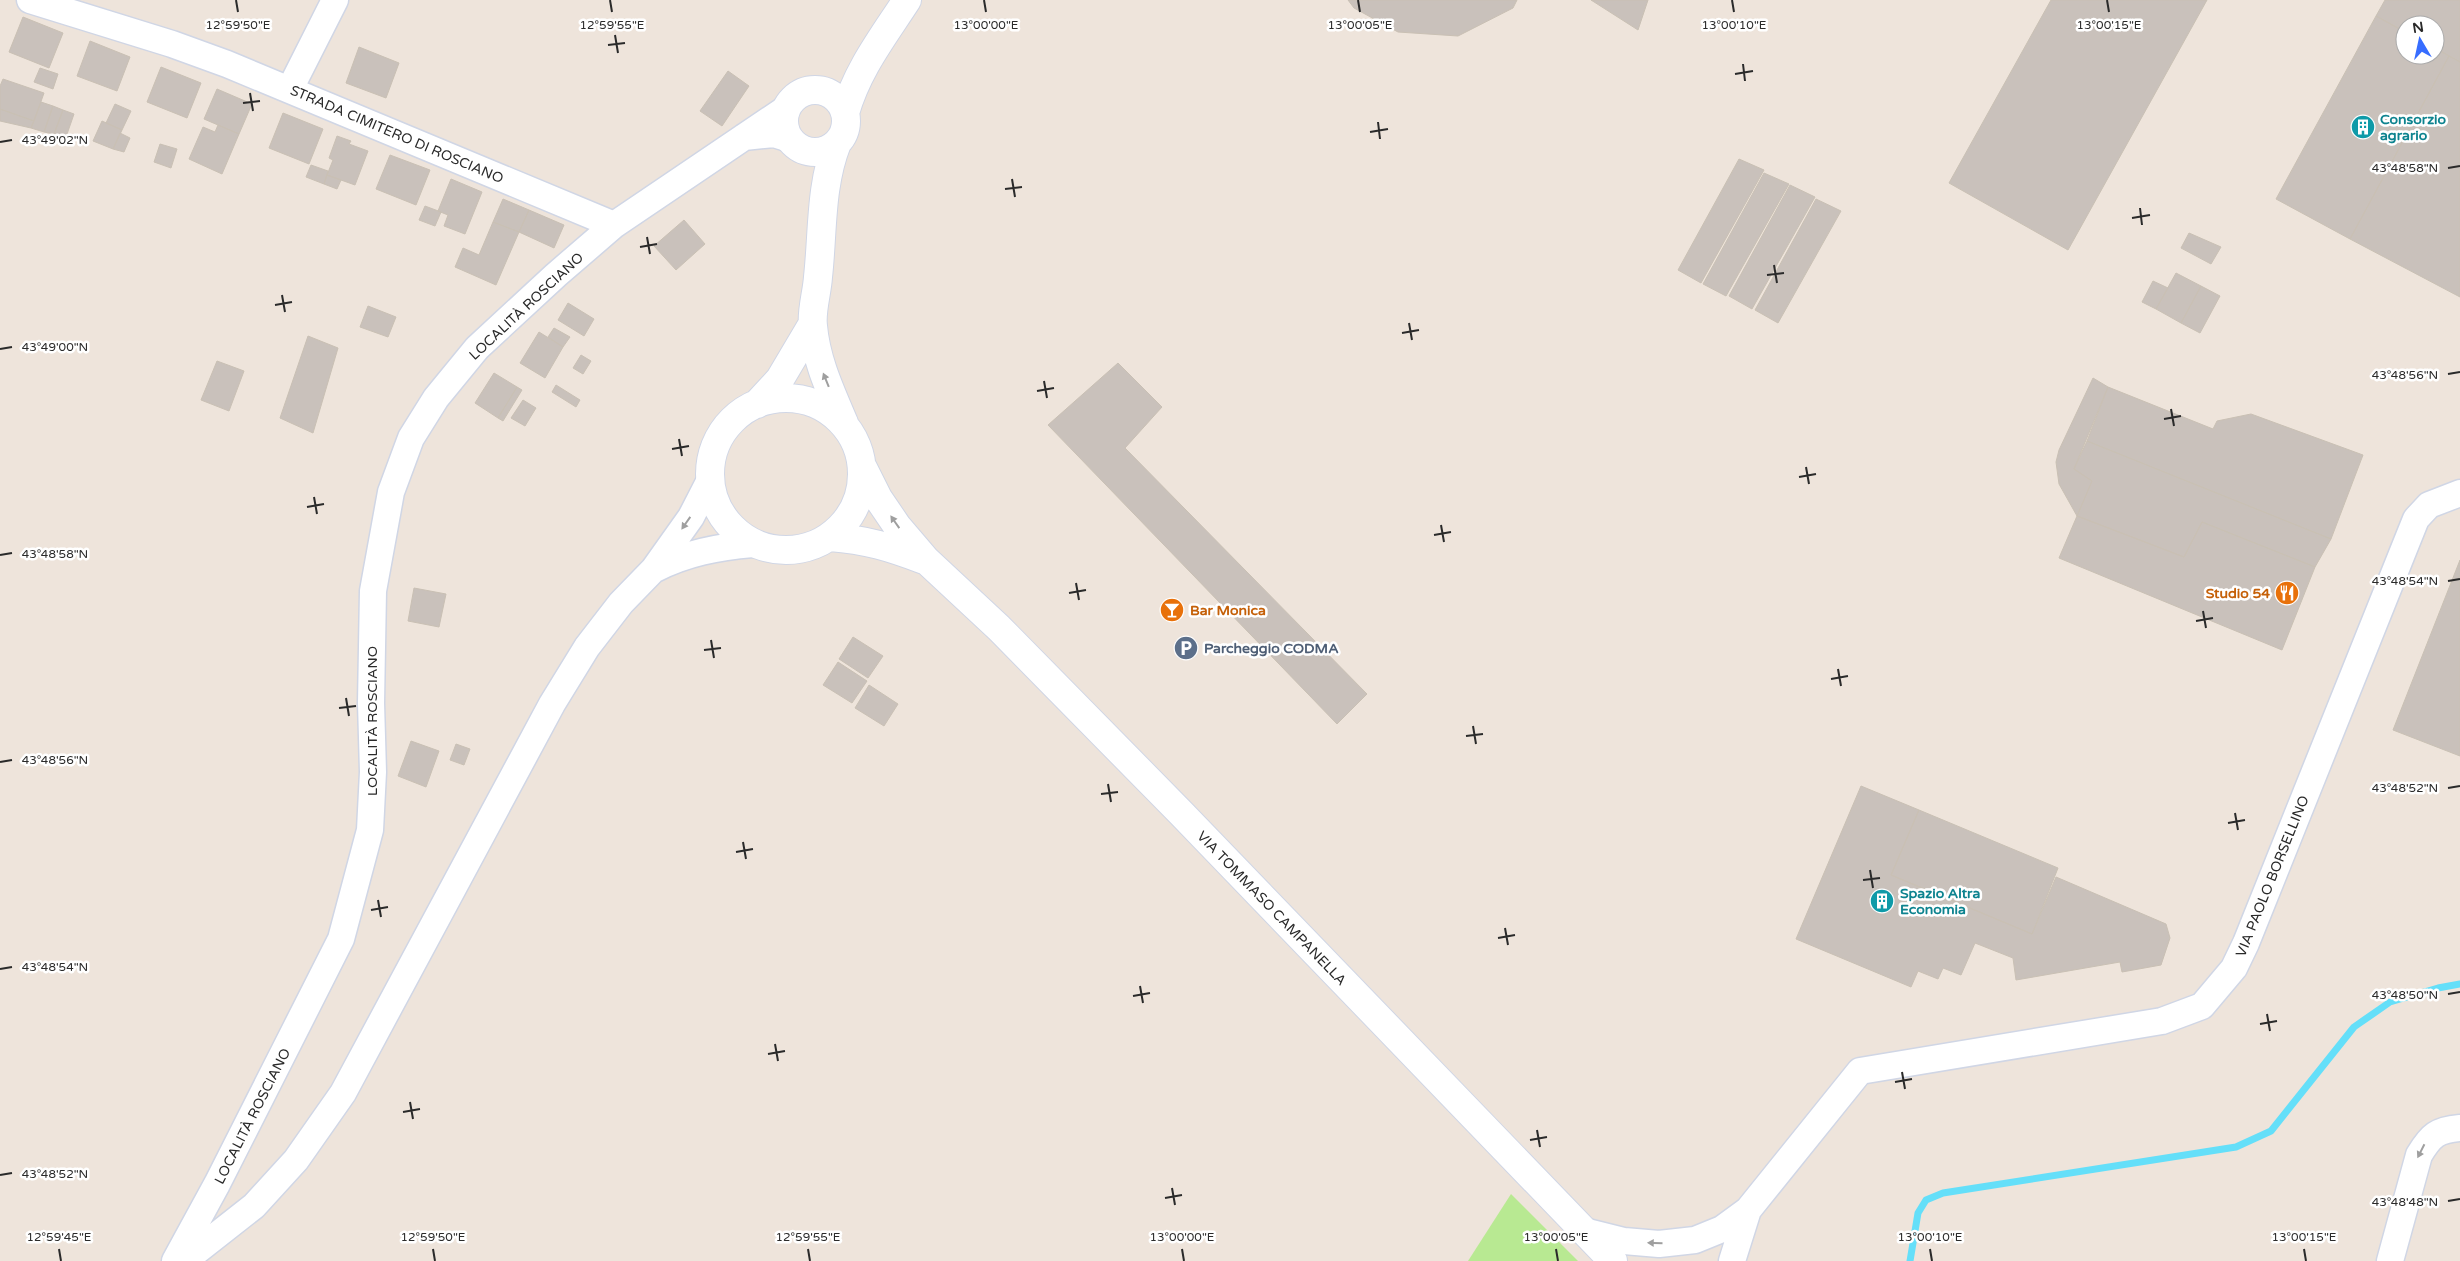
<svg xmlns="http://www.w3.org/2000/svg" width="2460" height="1261" viewBox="0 0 2460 1261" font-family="'Varela Round',sans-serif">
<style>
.green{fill:#b8e992}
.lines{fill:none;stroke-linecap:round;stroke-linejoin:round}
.stream{stroke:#64dff9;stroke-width:7}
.building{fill:#c9c1bb;stroke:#c9c0b4}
.street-casing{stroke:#d0d6e5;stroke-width:29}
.secondary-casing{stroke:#d0d6e5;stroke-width:30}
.street{stroke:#fff;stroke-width:26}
.secondary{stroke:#fff;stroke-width:28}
.oneway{fill:#9f9f9f}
.ticks{fill:none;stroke:#2a2a2a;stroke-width:2}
.labels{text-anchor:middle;stroke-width:5;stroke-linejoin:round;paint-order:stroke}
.culture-label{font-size:14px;font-weight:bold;fill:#0d838f;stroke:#fff;text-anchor:start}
.street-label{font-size:14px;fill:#2a2a2a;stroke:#fff}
.food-label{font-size:14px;font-weight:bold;fill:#c56008;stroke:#fff;text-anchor:end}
.service-label{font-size:14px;font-weight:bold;fill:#4e5e75;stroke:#fff;text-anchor:start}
.ticks-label{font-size:12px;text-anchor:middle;fill:#2a2a2a;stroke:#fff;stroke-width:5;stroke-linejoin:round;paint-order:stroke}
</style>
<rect width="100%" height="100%" fill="#eee4db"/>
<path class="green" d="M 1511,1194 L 1578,1261 L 1468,1261 Z"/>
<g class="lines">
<path class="stream" d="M 1910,1261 L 1918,1213 L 1926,1200 L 1943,1193 L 2236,1147 L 2271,1131 L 2354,1027 L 2390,1002 L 2438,988 L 2460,984"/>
</g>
<path class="building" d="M 1348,0 L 1517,0 L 1513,8 L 1458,36 L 1398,32 L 1354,8 Z
M 1591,0 L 1648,0 L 1638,30 Z
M 2051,0 L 2207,0 L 2068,250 L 1949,183 Z
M 2385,0 L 2460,0 L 2460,62 L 2435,48 L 2435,25 L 2405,25 L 2405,32 L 2376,16 Z
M 2376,16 L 2405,32 L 2405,55 L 2435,55 L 2435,48 L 2449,56 L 2350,239 L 2276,199 Z
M 23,17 L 63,33 L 49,68 L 9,52 Z
M 90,41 L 130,57 L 117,91 L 77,76 Z
M 359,47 L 399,63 L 386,98 L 346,83 Z
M 2449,56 L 2460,62 L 2460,297 L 2350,239 Z
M 161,67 L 201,83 L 187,118 L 147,102 Z
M 40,68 L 58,74 L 53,89 L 34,82 Z
M 728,71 L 749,86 L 722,126 L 700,111 Z
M 3,79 L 44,93 L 34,121 L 0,109 L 0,86 Z
M 217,89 L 252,104 L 239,134 L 204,119 Z
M 41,102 L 53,106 L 44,132 L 31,128 Z
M 115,104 L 131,111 L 122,130 L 106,123 Z
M 53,106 L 63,110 L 54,134 L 44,132 Z
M 0,109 L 34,121 L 31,128 L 0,121 Z
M 63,110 L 74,114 L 66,137 L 54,134 Z
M 283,113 L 323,129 L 309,164 L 269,148 Z
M 102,121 L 122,130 L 113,149 L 93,141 Z
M 218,125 L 239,134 L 222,174 L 189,159 L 203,127 L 215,132 Z
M 120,133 L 130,138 L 124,152 L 113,149 Z
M 337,136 L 351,141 L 349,144 L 368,151 L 355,185 L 327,175 L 333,160 L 329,158 Z
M 160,144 L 177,149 L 171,168 L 154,162 Z
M 390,155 L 430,170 L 416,205 L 376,189 Z
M 1739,159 L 1764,170 L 1701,283 L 1678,270 Z
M 311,165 L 328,171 L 324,184 L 306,177 Z
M 1764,173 L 1789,184 L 1726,296 L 1703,284 Z
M 327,175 L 341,180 L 337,189 L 324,184 Z
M 451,179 L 482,192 L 465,234 L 444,226 L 448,215 L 438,211 Z
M 1790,185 L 1815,197 L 1752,309 L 1729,296 Z
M 503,199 L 529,210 L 519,232 L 493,222 Z
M 1816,199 L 1841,211 L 1778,323 L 1755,310 Z
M 425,206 L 441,212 L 435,226 L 419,220 Z
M 529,210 L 564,225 L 554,248 L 519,232 Z
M 684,220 L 705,244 L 676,270 L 654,246 Z
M 493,222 L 519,232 L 496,285 L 455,267 L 463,248 L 479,255 Z
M 2189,233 L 2221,247 L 2211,264 L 2181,248 Z
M 2176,273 L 2201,286 L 2181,323 L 2156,309 Z
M 2153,281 L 2168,288 L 2156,309 L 2142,302 Z
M 2201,286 L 2220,296 L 2200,333 L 2181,323 Z
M 568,303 L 594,319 L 584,336 L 558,320 Z
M 368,306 L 396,317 L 388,337 L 360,327 Z
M 554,328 L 570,337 L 563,347 L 548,337 Z
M 539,332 L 563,347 L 545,378 L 520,363 Z
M 308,336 L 338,348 L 313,433 L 280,418 Z
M 581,355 L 591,361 L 583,374 L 573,368 Z
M 217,361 L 244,371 L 229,411 L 201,400 Z
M 1118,363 L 1162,407 L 1125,448 L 1367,694 L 1337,724 L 1048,425 Z
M 494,373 L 517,387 L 498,418 L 475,403 Z
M 2093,378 L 2108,387 L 2074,469 L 2092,481 L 2077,516 L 2059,484 L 2056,462 L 2059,450 Z
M 556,385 L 580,400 L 576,407 L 552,392 Z
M 517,387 L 522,390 L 503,421 L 498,418 Z
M 2108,387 L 2213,429 L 2217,421 L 2251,414 L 2363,455 L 2331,539 L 2087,441 Z
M 523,400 L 536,408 L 525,426 L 511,418 Z
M 2087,441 L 2331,539 L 2315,567 L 2202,522 L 2184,557 L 2077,516 L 2092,481 L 2074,469 Z
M 2077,516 L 2184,557 L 2202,522 L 2315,567 L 2282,650 L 2059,558 Z
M 2460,560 L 2460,756 L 2393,730 Z
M 414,588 L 446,594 L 439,627 L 408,621 Z
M 853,637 L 883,656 L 868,678 L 839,659 Z
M 838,662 L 867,681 L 852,703 L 823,685 Z
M 869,685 L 898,704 L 884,726 L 855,708 Z
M 411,741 L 439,751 L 426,787 L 398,776 Z
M 456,744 L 470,749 L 464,765 L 450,760 Z
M 1861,786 L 1919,810 L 1891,875 L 2032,934 L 2056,877 L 2166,924 L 2170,938 L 2161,965 L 2122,972 L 2120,962 L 2016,980 L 2013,958 L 1975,943 L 1961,975 L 1943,968 L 1938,979 L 1918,971 L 1911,987 L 1796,939 Z
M 1919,810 L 2058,868 L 2032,934 L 1891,875 Z"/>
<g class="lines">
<g class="street-casing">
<path id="street" d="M 30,0 L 172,44 L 227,64 L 614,225
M 290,89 L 335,0
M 744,137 L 774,134 L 790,139
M 655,569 C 686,553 718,547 753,544
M 1584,1231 L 1624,1241 L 1659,1244 L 1695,1240 L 1722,1229 L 1748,1210 L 1860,1071 L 2162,1021 L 2202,1006 L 2234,968 L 2246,943 L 2416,519 L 2429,505 L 2460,493
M 175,1261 L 217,1184 L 341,939 L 370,830 L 373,772 L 371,703 L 373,591 L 391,492 L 411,438 L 436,398 L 477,348 L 556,275 L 614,225 L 787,108
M 184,1261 L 254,1206 L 296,1160 L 343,1093 L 552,704 L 587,647 L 621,603 L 654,569 L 691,517 L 710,480
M 1732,1261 L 1748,1210
M 2390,1261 L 2419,1155 C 2431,1135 2437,1130 2460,1128"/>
</g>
<g class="secondary-casing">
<path id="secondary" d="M784 121a31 31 0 1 1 62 0a31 31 0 1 1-62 0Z
M 845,113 C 857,70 883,37 907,0
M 837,143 C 820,186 823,232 818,277 C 817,293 811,311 813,326 C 816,361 831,392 844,423
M710 474a76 76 0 1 1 152 0a76 76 0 1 1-152 0Z
M 757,404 L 780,379 L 812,325
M 863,468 L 878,498 L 897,526 L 926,560 L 999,628 L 1181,813 L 1613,1261
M 830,537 C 867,540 890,547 924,560"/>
</g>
<use href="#street" class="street"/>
<use href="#secondary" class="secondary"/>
</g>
<defs><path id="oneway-solid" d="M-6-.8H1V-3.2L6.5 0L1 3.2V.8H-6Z" transform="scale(1.25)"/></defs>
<g class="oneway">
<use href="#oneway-solid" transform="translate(826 380) rotate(-112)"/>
<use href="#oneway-solid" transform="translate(895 522) rotate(-125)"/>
<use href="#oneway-solid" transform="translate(686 523) rotate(125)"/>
<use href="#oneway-solid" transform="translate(2421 1151) rotate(117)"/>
<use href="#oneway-solid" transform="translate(1655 1243) rotate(-179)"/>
</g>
<path class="ticks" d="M 236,0 L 238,12M 610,0 L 612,12M 984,0 L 986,12M 1358,0 L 1360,12M 1732,0 L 1734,12M 2107,0 L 2109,12M 615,35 L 618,53M 608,45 L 625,43M 1743,64 L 1745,81M 1735,74 L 1753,71M 250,93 L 253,111M 243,103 L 260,101M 1378,122 L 1380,139M 1370,132 L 1388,129M 0,142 L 12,140M 2448,168 L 2460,166M 1012,179 L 1015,197M 1005,189 L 1022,187M 2140,208 L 2142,225M 2132,218 L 2150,215M 647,237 L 650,254M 640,247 L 657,244M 1774,265 L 1777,283M 1767,275 L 1784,273M 282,295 L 285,312M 275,305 L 292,302M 1409,323 L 1412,340M 1402,333 L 1419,330M 0,349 L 12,347M 2448,374 L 2460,372M 1044,381 L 1047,398M 1037,391 L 1054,388M 2171,409 L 2174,426M 2164,419 L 2181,416M 679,439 L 682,456M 672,449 L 689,446M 1806,467 L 1809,484M 1799,477 L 1816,474M 314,497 L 317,514M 307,507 L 324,504M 1441,525 L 1444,542M 1434,535 L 1451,532M 0,555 L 12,553M 2448,581 L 2460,579M 1076,583 L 1079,600M 1069,593 L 1086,590M 2203,611 L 2206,628M 2196,621 L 2213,618M 711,640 L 714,658M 704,650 L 721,648M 1838,669 L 1841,686M 1831,679 L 1848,676M 346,698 L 349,716M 339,708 L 356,706M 1473,726 L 1476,744M 1466,736 L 1483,734M 0,762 L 12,760M 1108,784 L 1111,802M 2448,788 L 2460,786M 1101,794 L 1118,792M 2235,813 L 2238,830M 2228,823 L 2245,820M 743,842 L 746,859M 736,852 L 753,849M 1870,870 L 1873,888M 1863,880 L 1880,878M 378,900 L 381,917M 371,910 L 388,907M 1505,928 L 1508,945M 1498,938 L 1515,935M 0,969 L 12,967M 1140,986 L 1143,1003M 2448,994 L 2460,992M 1133,996 L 1150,993M 2267,1014 L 2270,1031M 2260,1024 L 2277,1021M 775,1044 L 778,1061M 768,1054 L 785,1051M 1902,1072 L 1905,1089M 1895,1082 L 1912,1079M 410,1102 L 413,1119M 403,1112 L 420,1109M 1537,1130 L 1540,1147M 1530,1140 L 1547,1137M 0,1175 L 12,1173M 1172,1188 L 1175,1205M 1165,1198 L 1182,1195M 2448,1201 L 2460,1199M 59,1249 L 61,1261M 433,1249 L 435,1261M 808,1249 L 810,1261M 1182,1249 L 1184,1261M 1556,1249 L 1558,1261M 1930,1249 L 1932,1261M 2304,1249 L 2306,1261"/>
<defs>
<g id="building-disc" transform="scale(1.25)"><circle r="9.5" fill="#0f9aa8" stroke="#fff"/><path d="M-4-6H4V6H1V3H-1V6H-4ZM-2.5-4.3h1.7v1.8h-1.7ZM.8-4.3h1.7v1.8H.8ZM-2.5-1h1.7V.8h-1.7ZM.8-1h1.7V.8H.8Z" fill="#fff"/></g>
<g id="restaurant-disc" transform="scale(1.25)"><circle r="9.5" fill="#e8710a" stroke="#fff"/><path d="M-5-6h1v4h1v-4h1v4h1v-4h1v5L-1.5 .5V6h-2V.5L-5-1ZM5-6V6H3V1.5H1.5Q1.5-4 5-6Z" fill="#fff"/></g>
<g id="bar-disc" transform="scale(1.25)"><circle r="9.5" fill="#e8710a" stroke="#fff"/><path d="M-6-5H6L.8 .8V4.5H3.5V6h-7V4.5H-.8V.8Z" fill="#fff"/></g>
<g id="parking-disc" transform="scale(1.25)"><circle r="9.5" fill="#5c6f8a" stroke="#fff"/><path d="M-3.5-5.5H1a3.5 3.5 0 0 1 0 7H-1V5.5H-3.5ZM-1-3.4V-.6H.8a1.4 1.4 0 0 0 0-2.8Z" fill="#fff"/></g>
</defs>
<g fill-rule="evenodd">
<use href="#building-disc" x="2363" y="127"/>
<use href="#restaurant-disc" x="2287" y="593"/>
<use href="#bar-disc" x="1172" y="610"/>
<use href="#parking-disc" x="1186" y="648"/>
<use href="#building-disc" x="1882" y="901"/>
</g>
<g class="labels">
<g class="culture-label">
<text x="2380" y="124">Consorzio<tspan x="2380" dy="16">agrario</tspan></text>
<text x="1900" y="898">Spazio Altra<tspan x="1900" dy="16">Economia</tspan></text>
</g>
<g class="street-label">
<text transform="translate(397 134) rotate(23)" y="5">STRADA CIMITERO DI ROSCIANO</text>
<text transform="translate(526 306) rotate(-43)" y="5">LOCALITÀ ROSCIANO</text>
<text transform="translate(372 721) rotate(-90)" y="5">LOCALITÀ ROSCIANO</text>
<text transform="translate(2272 876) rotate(-68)" y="5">VIA PAOLO BORSELLINO</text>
<text transform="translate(1272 908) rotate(46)" y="5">VIA TOMMASO CAMPANELLA</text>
<text transform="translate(252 1116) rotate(-63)" y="5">LOCALITÀ ROSCIANO</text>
</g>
<g class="food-label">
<text x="2270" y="598">Studio 54</text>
<text x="1190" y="615" text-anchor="start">Bar Monica</text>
</g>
<g class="service-label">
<text x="1204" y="653">Parcheggio CODMA</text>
</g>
</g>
<g class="ticks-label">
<text x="238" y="29">12°59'50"E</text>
<text x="612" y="29">12°59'55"E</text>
<text x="986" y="29">13°00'00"E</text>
<text x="1360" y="29">13°00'05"E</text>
<text x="1734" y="29">13°00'10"E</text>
<text x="2109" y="29">13°00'15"E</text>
<text x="55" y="144">43°49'02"N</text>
<text x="2405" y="172">43°48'58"N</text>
<text x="55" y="351">43°49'00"N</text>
<text x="2405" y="379">43°48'56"N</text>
<text x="55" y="558">43°48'58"N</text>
<text x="2405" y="585">43°48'54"N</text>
<text x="55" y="764">43°48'56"N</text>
<text x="2405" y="792">43°48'52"N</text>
<text x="55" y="971">43°48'54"N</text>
<text x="2405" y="999">43°48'50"N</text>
<text x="55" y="1178">43°48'52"N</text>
<text x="2405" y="1206">43°48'48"N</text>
<text x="59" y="1241">12°59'45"E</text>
<text x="433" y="1241">12°59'50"E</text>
<text x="808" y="1241">12°59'55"E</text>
<text x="1182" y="1241">13°00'00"E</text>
<text x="1556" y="1241">13°00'05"E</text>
<text x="1930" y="1241">13°00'10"E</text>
<text x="2304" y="1241">13°00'15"E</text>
</g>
<g transform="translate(2420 40) rotate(351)"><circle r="24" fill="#ffffff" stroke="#aaaaaa"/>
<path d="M0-4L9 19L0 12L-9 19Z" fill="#376dff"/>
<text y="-8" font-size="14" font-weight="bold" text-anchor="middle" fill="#2a2a2a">N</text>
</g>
</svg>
